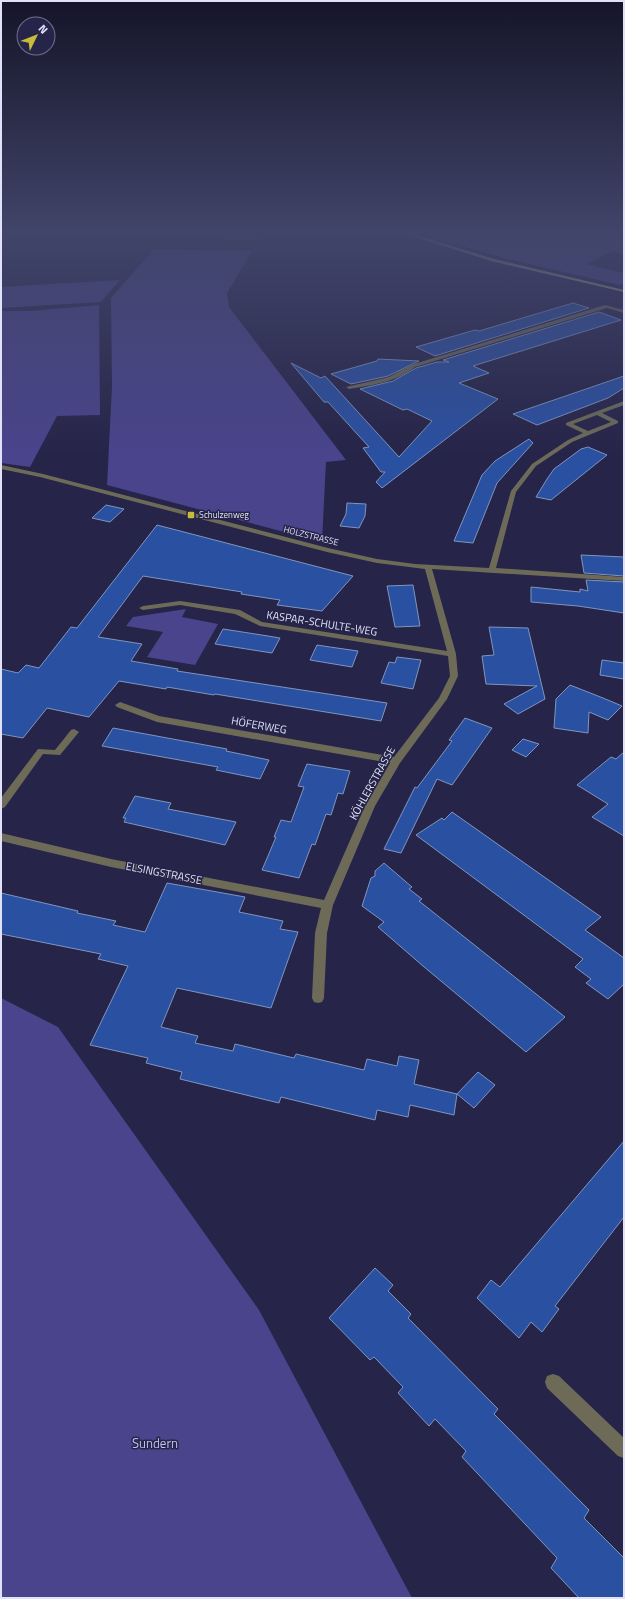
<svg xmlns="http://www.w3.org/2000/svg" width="625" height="1599" viewBox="0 0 625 1599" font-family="'Titillium Web',sans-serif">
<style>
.green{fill:#49448c}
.building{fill:#2a50a2;stroke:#8095be}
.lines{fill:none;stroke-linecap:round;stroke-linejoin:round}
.minor{fill:#6d6b58;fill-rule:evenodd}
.major{fill:#b1ad85;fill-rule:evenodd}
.poi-dot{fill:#c8bb3b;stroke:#262448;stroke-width:1.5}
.labels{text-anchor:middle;stroke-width:3;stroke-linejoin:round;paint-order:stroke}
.far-poi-label{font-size:9px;fill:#e1e2fa;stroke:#262448;text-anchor:start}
.far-street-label{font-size:9px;fill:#e1e2fa;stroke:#262448}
.street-label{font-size:11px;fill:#e1e2fa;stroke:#262448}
.near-park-label{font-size:13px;fill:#c0c2f2;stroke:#262448}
</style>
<rect width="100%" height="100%" fill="#262448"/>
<path class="green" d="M 214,232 L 255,232 L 258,238 L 227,238 Z
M 417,232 L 593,232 L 598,233 L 624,232 L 624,254 L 613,251 L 586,264 L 624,273 L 624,283 L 620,285 L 504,258 Z
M 154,249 L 252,251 L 227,293 L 229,307 L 346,460 L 326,462 L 322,542 L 107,485 L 112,387 L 111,298 Z
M 120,280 L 101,302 L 1,308 L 1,287 Z
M 99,305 L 100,415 L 57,416 L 30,467 L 1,463 L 1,311 L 30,311 Z
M 186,609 L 182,617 L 218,624 L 195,665 L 147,657 L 163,632 L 126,626 L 133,617 Z
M 1,998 L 58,1027 L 259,1310 L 412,1598 L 1,1598 Z"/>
<path class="building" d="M 573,303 L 589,308 L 435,356 L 416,347 L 475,330 L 479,331 Z
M 599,312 L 621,320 L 473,366 L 489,373 L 459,383 L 498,399 L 382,488 L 376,482 L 385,472 L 381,472 L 363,448 L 369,447 L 328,402 L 324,402 L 291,363 L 321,378 L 325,376 L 399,457 L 432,421 L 407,409 L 403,410 L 360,389 L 393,381 L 416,368 L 437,362 L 449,362 L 443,360 Z
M 378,359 L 419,361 L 388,376 L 351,384 L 331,374 L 377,361 Z
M 624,376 L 624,388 L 608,398 L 537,425 L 513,414 Z
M 529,439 L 533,443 L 497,483 L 473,543 L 454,541 L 482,475 L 495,461 Z
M 588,447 L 607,455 L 551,500 L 536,497 L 547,479 L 554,469 L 581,449 Z
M 347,503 L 366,504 L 365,516 L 359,528 L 340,526 L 346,514 Z
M 106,505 L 124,509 L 110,522 L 92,518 Z
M 157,525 L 353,576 L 322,611 L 277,605 L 280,600 L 241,594 L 242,592 L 143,576 L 98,637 L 142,644 L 131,661 L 178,669 L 177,671 L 387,703 L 381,721 L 215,694 L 214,695 L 167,687 L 166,689 L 119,681 L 89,717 L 47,708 L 23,738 L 1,734 L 1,669 L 18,673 L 26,665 L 39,668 L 71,627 L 77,628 Z
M 581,555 L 624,557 L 624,576 L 584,573 Z
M 586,580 L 624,582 L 624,613 L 578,606 L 531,602 L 531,587 L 580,592 L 580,589 L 588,591 Z
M 413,585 L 420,626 L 395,627 L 387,586 Z
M 489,627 L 528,628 L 545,699 L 518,714 L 504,704 L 537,686 L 486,684 L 482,656 L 494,655 Z
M 223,629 L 268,636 L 280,638 L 272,653 L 215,644 Z
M 317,645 L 330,647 L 358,651 L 352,667 L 310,660 Z
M 397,657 L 421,660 L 413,689 L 381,683 L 389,662 L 395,663 Z
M 602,660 L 624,663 L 624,679 L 600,675 Z
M 570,685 L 603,698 L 622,706 L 608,720 L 589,712 L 588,733 L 554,728 L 556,699 Z
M 465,718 L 492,728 L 452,785 L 437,779 L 401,853 L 384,849 L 415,787 L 417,788 L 452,741 L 449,740 Z
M 113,728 L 227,749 L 226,751 L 269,760 L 260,779 L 216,770 L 218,767 L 102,746 Z
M 523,739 L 539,744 L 526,757 L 512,750 Z
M 624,752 L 624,836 L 592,817 L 608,804 L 577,785 L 611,757 L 616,759 Z
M 307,764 L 350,771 L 343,794 L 338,793 L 331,815 L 326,814 L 315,845 L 312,844 L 299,878 L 262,870 L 276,837 L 274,837 L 281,820 L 291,822 L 304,787 L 298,786 Z
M 135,796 L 171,803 L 168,809 L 236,822 L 225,845 L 124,822 L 126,818 L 123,818 Z
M 452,812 L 601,917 L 585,930 L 624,958 L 624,984 L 608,999 L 586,983 L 591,979 L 575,967 L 583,959 L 416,835 L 442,818 L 444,820 Z
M 384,863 L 412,887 L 409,889 L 422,899 L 419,901 L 565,1017 L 526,1052 L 423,966 L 378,927 L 384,922 L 362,906 L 371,878 L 375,876 L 375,871 Z
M 167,883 L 245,897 L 239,912 L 283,921 L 280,929 L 298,932 L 271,1008 L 177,988 L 161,1027 L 198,1036 L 195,1043 L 233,1051 L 235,1044 L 294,1058 L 296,1054 L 364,1070 L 367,1059 L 397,1066 L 399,1056 L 419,1060 L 414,1084 L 457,1094 L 454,1115 L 410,1105 L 408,1117 L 377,1110 L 375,1120 L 281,1097 L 279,1103 L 180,1079 L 182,1072 L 146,1063 L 148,1058 L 90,1045 L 128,966 L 98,959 L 101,954 L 1,934 L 1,893 L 78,911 L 77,913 L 116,921 L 113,925 L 145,932 Z
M 478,1072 L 495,1085 L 474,1108 L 457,1094 Z
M 624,1141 L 624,1217 L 555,1306 L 559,1309 L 542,1332 L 531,1322 L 519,1338 L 477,1298 L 491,1280 L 500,1287 Z
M 375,1268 L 393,1285 L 388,1291 L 411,1314 L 408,1318 L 498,1409 L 494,1414 L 589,1510 L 584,1518 L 624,1558 L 624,1598 L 579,1598 L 551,1568 L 557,1558 L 462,1457 L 466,1451 L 435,1419 L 429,1426 L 398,1393 L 403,1387 L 374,1357 L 370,1360 L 329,1318 Z"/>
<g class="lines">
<path class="minor" d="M 605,305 L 624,310 L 624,313 L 607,308 L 415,367 C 396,382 373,385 349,389 L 346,387 L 389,377 L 411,365 Z
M 624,401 L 624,405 L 602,413 L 618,421 L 618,423 L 572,442 L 536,466 L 516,492 L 496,568 L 624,577 L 624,581 L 432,569 L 456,654 L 458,676 L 447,699 L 400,763 L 375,806 L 333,905 L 327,933 L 324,998 L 322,1002 L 318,1003 L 314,1002 L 312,998 L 315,933 L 321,908 L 111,867 L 1,841 L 1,833 L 111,859 L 324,900 L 365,806 L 390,763 L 157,722 L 117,707 L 115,705 L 120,702 L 159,716 L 394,757 L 439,698 L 450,676 L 448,656 L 260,626 L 235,614 L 180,605 L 143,610 L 139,608 L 143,606 L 180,601 L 240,610 L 262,622 L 447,651 L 425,569 L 377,563 L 327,552 L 40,477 L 1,469 L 1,465 L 43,474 L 328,548 L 377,559 L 415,564 L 489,568 L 511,491 L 532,464 L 568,440 L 583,433 L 566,425 L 566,423 ZM 597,415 L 611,422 L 588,431 L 573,424 Z
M 74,729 L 79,732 L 60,755 L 43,754 L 5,807 L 1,809 L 1,798 L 38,749 L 55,750 L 71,730 Z
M 553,1374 L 559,1376 L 624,1438 L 624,1458 L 618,1456 L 547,1388 L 545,1382 L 547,1376 Z"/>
<path class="major" d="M 400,232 L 406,232 L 494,259 L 624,290 L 624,292 L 491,261 Z"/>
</g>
<linearGradient id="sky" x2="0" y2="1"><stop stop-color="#151428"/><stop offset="0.51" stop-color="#41456a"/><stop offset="1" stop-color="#41456a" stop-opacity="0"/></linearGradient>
<rect width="625" height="456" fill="url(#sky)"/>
<rect class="poi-dot" x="187" y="511" width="8" height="8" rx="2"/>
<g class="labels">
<g class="far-poi-label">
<text x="199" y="518">Schulzenweg</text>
</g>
<g class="far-street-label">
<text transform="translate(311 536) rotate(14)" y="3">HOLZSTRASSE</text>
</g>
<g class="street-label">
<text transform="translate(322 623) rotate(9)" y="4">KASPAR-SCHULTE-WEG</text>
<text transform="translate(259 725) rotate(10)" y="4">HÖFERWEG</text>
<text transform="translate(372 783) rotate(-61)" y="4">KÖHLERSTRASSE</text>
<text transform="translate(164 873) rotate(11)" y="4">ELSINGSTRASSE</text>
</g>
<g class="near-park-label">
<text x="155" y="1448">Sundern</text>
</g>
</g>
<rect width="625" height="1599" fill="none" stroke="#e1e2fa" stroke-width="4"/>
<g transform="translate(36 36) rotate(47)"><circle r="19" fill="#262448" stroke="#71708f"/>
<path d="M0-3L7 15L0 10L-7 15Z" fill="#c8bb3b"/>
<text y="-6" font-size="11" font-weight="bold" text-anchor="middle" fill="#e1e2fa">N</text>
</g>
</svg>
